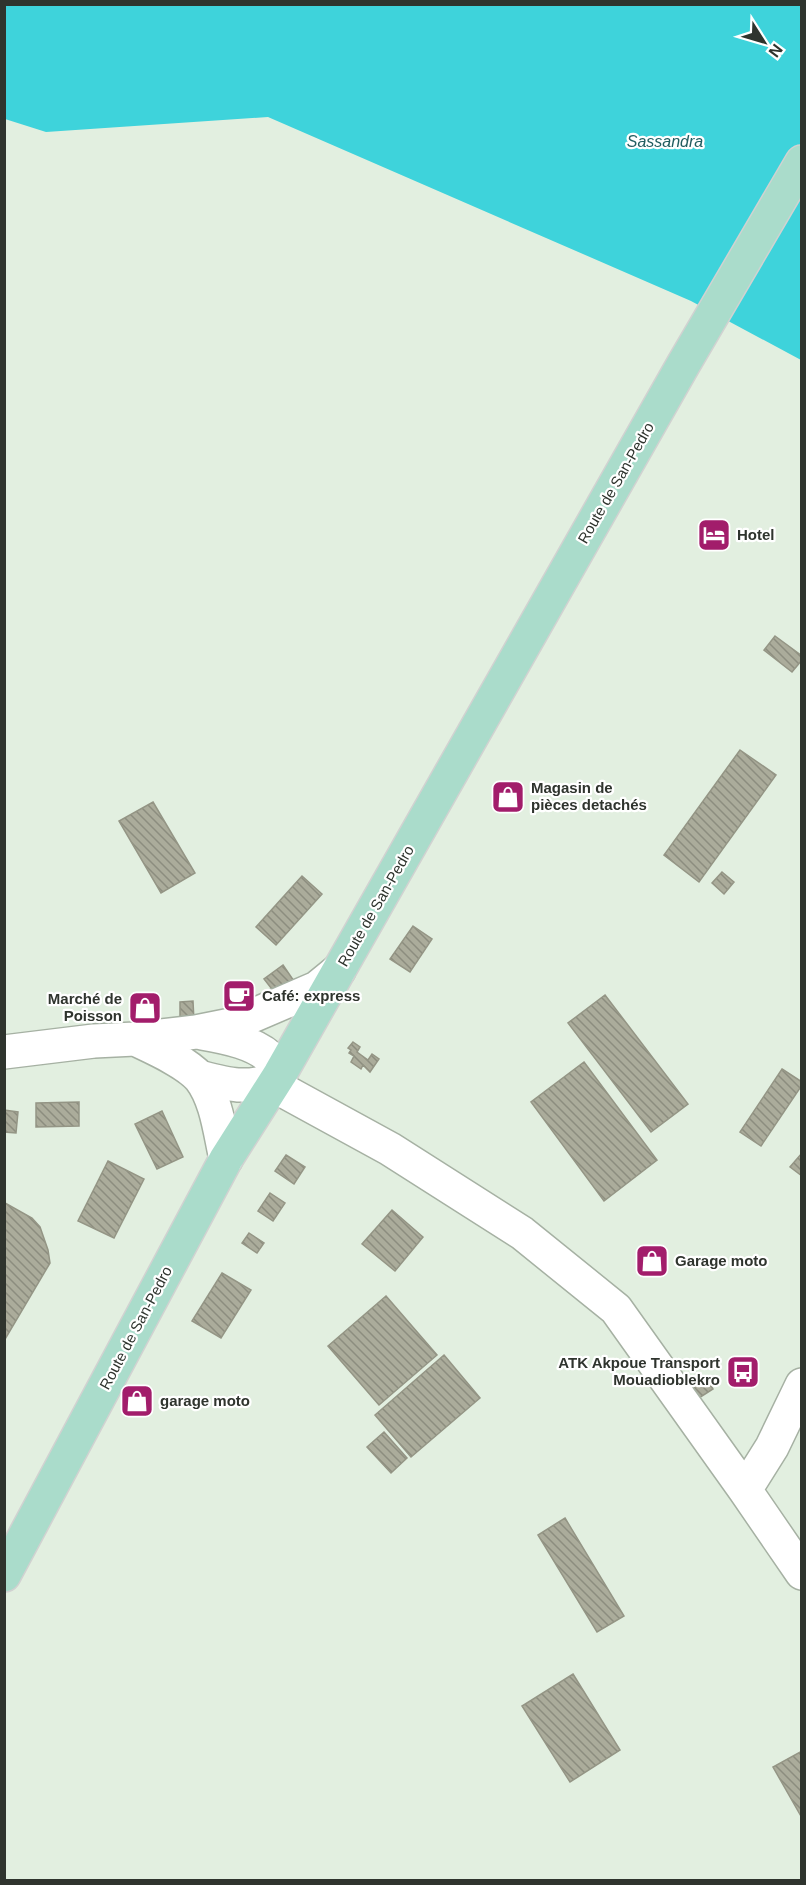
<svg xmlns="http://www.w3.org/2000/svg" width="806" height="1885" viewBox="0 0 806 1885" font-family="Arial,sans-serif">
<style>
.water{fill:#3ed3db}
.building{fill:url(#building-back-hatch);stroke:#949585;stroke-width:1.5}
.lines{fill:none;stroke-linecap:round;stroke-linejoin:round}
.street-casing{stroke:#a6b1a3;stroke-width:36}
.secondary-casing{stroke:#a6b1a3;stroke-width:36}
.primary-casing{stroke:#d1d2d1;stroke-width:36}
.street{stroke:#fff;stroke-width:33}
.secondary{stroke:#fff;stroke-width:33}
.primary{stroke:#aadccb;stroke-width:33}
.labels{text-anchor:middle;stroke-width:4.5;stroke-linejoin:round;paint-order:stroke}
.street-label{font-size:15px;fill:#2f342e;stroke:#fff}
.poi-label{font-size:15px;font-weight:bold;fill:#2f342e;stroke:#fff;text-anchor:start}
.water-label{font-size:16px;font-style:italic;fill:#215d60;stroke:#fff}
</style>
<defs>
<pattern id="building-back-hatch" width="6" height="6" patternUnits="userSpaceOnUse" patternTransform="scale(1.5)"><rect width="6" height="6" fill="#abac9b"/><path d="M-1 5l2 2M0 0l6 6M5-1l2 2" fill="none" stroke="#8c8d7f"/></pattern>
</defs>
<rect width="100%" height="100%" fill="#e2efe0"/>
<path class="water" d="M 5,5 L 801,5 L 801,360 L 691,301 L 268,117 L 46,132 L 5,119 Z"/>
<path class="building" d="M 775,636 L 802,656 L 802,660 L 792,672 L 764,650 Z
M 740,750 L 776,775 L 699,882 L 664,855 Z
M 153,802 L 195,873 L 161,893 L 119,821 Z
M 722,872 L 734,882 L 724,894 L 712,883 Z
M 302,876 L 322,894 L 276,945 L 256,927 Z
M 413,926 L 432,939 L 410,972 L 390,959 Z
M 283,965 L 296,984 L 278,997 L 264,979 Z
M 605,995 L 688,1104 L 651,1132 L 568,1023 Z
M 193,1001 L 194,1021 L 180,1021 L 180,1002 Z
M 353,1042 L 360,1047 L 357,1052 L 368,1060 L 372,1054 L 379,1059 L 370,1072 L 363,1065 L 361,1069 L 351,1062 L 354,1056 L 349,1053 L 351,1050 L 348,1048 Z
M 584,1062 L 657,1160 L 604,1201 L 531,1102 Z
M 782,1069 L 802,1082 L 802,1085 L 761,1146 L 740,1132 Z
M 79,1102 L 79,1126 L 36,1127 L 36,1103 Z
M 4,1110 L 18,1112 L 16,1133 L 4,1132 Z
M 162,1111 L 183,1157 L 157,1169 L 135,1124 Z
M 802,1153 L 802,1176 L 790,1167 Z
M 286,1155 L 305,1167 L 294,1184 L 275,1171 Z
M 108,1161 L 144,1179 L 114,1238 L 78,1221 Z
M 270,1193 L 285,1203 L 273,1221 L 258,1211 Z
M 5,1203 L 32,1218 L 40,1227 L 48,1250 L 50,1263 L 4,1341 Z
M 392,1210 L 423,1237 L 395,1271 L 362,1244 Z
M 249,1233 L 264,1243 L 257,1253 L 242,1243 Z
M 222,1273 L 251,1290 L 221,1338 L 192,1321 Z
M 386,1296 L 437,1355 L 379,1405 L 328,1346 Z
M 444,1355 L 480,1398 L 411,1457 L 375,1415 Z
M 707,1379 L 713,1389 L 699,1398 L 693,1388 Z
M 384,1432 L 407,1458 L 391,1473 L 367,1447 Z
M 565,1518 L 624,1616 L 597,1632 L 538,1535 Z
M 573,1674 L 620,1750 L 570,1782 L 522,1706 Z
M 802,1751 L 802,1818 L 773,1767 Z"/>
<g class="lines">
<g class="street-casing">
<path id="street" d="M 273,1085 L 390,1149 L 522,1233 L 616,1309 L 745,1490 L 802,1573
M 745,1490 L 772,1447 L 802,1385"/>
</g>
<g class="secondary-casing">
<path id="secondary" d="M 202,1033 C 225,1037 258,1043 273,1061 C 275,1065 278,1070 280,1074
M 135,1039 C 154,1048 186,1062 200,1078 C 217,1100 220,1133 226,1159
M 4,1052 L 94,1041 L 135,1039 L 196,1032 L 231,1025 L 317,988 L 339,970
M 199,1077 C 230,1085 243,1089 275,1080"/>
</g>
<g class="primary-casing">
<path id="primary" d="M 4,1575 L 226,1159 L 280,1074 L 683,365 L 802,162"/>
</g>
<use href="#street" class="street"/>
<use href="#secondary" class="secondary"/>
<use href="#primary" class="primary"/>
</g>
<defs>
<g id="hotel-square" transform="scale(1.725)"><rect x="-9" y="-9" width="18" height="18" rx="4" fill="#a21d6b" stroke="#fff"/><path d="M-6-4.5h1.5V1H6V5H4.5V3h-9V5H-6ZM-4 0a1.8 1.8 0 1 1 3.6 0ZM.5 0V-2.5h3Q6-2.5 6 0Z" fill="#fff"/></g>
<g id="shop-square" transform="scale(1.725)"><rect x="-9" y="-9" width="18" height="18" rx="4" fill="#a21d6b" stroke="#fff"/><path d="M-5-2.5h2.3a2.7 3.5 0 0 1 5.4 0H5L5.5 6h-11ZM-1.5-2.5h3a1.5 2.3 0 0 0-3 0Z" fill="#fff"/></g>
<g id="cafe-square" transform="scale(1.725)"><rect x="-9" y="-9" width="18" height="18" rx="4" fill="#a21d6b" stroke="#fff"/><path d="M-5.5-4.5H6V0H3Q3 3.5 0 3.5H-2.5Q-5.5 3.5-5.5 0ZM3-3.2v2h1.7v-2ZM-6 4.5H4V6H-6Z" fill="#fff"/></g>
<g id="bus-square" transform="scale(1.725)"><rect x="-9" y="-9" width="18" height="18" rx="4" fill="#a21d6b" stroke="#fff"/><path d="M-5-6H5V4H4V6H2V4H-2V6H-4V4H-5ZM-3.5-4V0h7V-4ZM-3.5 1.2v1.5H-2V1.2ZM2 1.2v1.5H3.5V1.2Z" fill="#fff"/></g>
</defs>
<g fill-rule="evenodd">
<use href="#hotel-square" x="714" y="535"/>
<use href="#shop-square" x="508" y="797"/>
<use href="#cafe-square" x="239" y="996"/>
<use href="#shop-square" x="145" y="1008"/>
<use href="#shop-square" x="652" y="1261"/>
<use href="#bus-square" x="743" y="1372"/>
<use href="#shop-square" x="137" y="1401"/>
</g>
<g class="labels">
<g class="street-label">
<text transform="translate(616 483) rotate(-60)" y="5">Route de San-Pedro</text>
<text transform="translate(376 906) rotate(-60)" y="5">Route de San-Pedro</text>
<text transform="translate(136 1328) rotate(-62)" y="5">Route de San-Pedro</text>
</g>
<g class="poi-label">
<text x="737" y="540">Hotel</text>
<text x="531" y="793">Magasin de<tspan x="531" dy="17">pièces detachés</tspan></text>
<text x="262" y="1001">Café: express</text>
<text x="122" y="1004" text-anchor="end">Marché de<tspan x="122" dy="17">Poisson</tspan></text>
<text x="675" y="1266">Garage moto</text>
<text x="720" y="1368" text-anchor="end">ATK Akpoue Transport<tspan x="720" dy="17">Mouadioblekro</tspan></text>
<text x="160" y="1406">garage moto</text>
</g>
<g class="water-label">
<text x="665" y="147">Sassandra</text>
</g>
</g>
<rect width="806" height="1885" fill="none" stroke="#2f342e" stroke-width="12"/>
<g transform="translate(764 42) rotate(127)" stroke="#ffffff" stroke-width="4.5" paint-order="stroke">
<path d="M0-4.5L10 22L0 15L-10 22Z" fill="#2f342e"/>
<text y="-9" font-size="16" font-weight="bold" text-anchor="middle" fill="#2f342e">N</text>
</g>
</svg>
